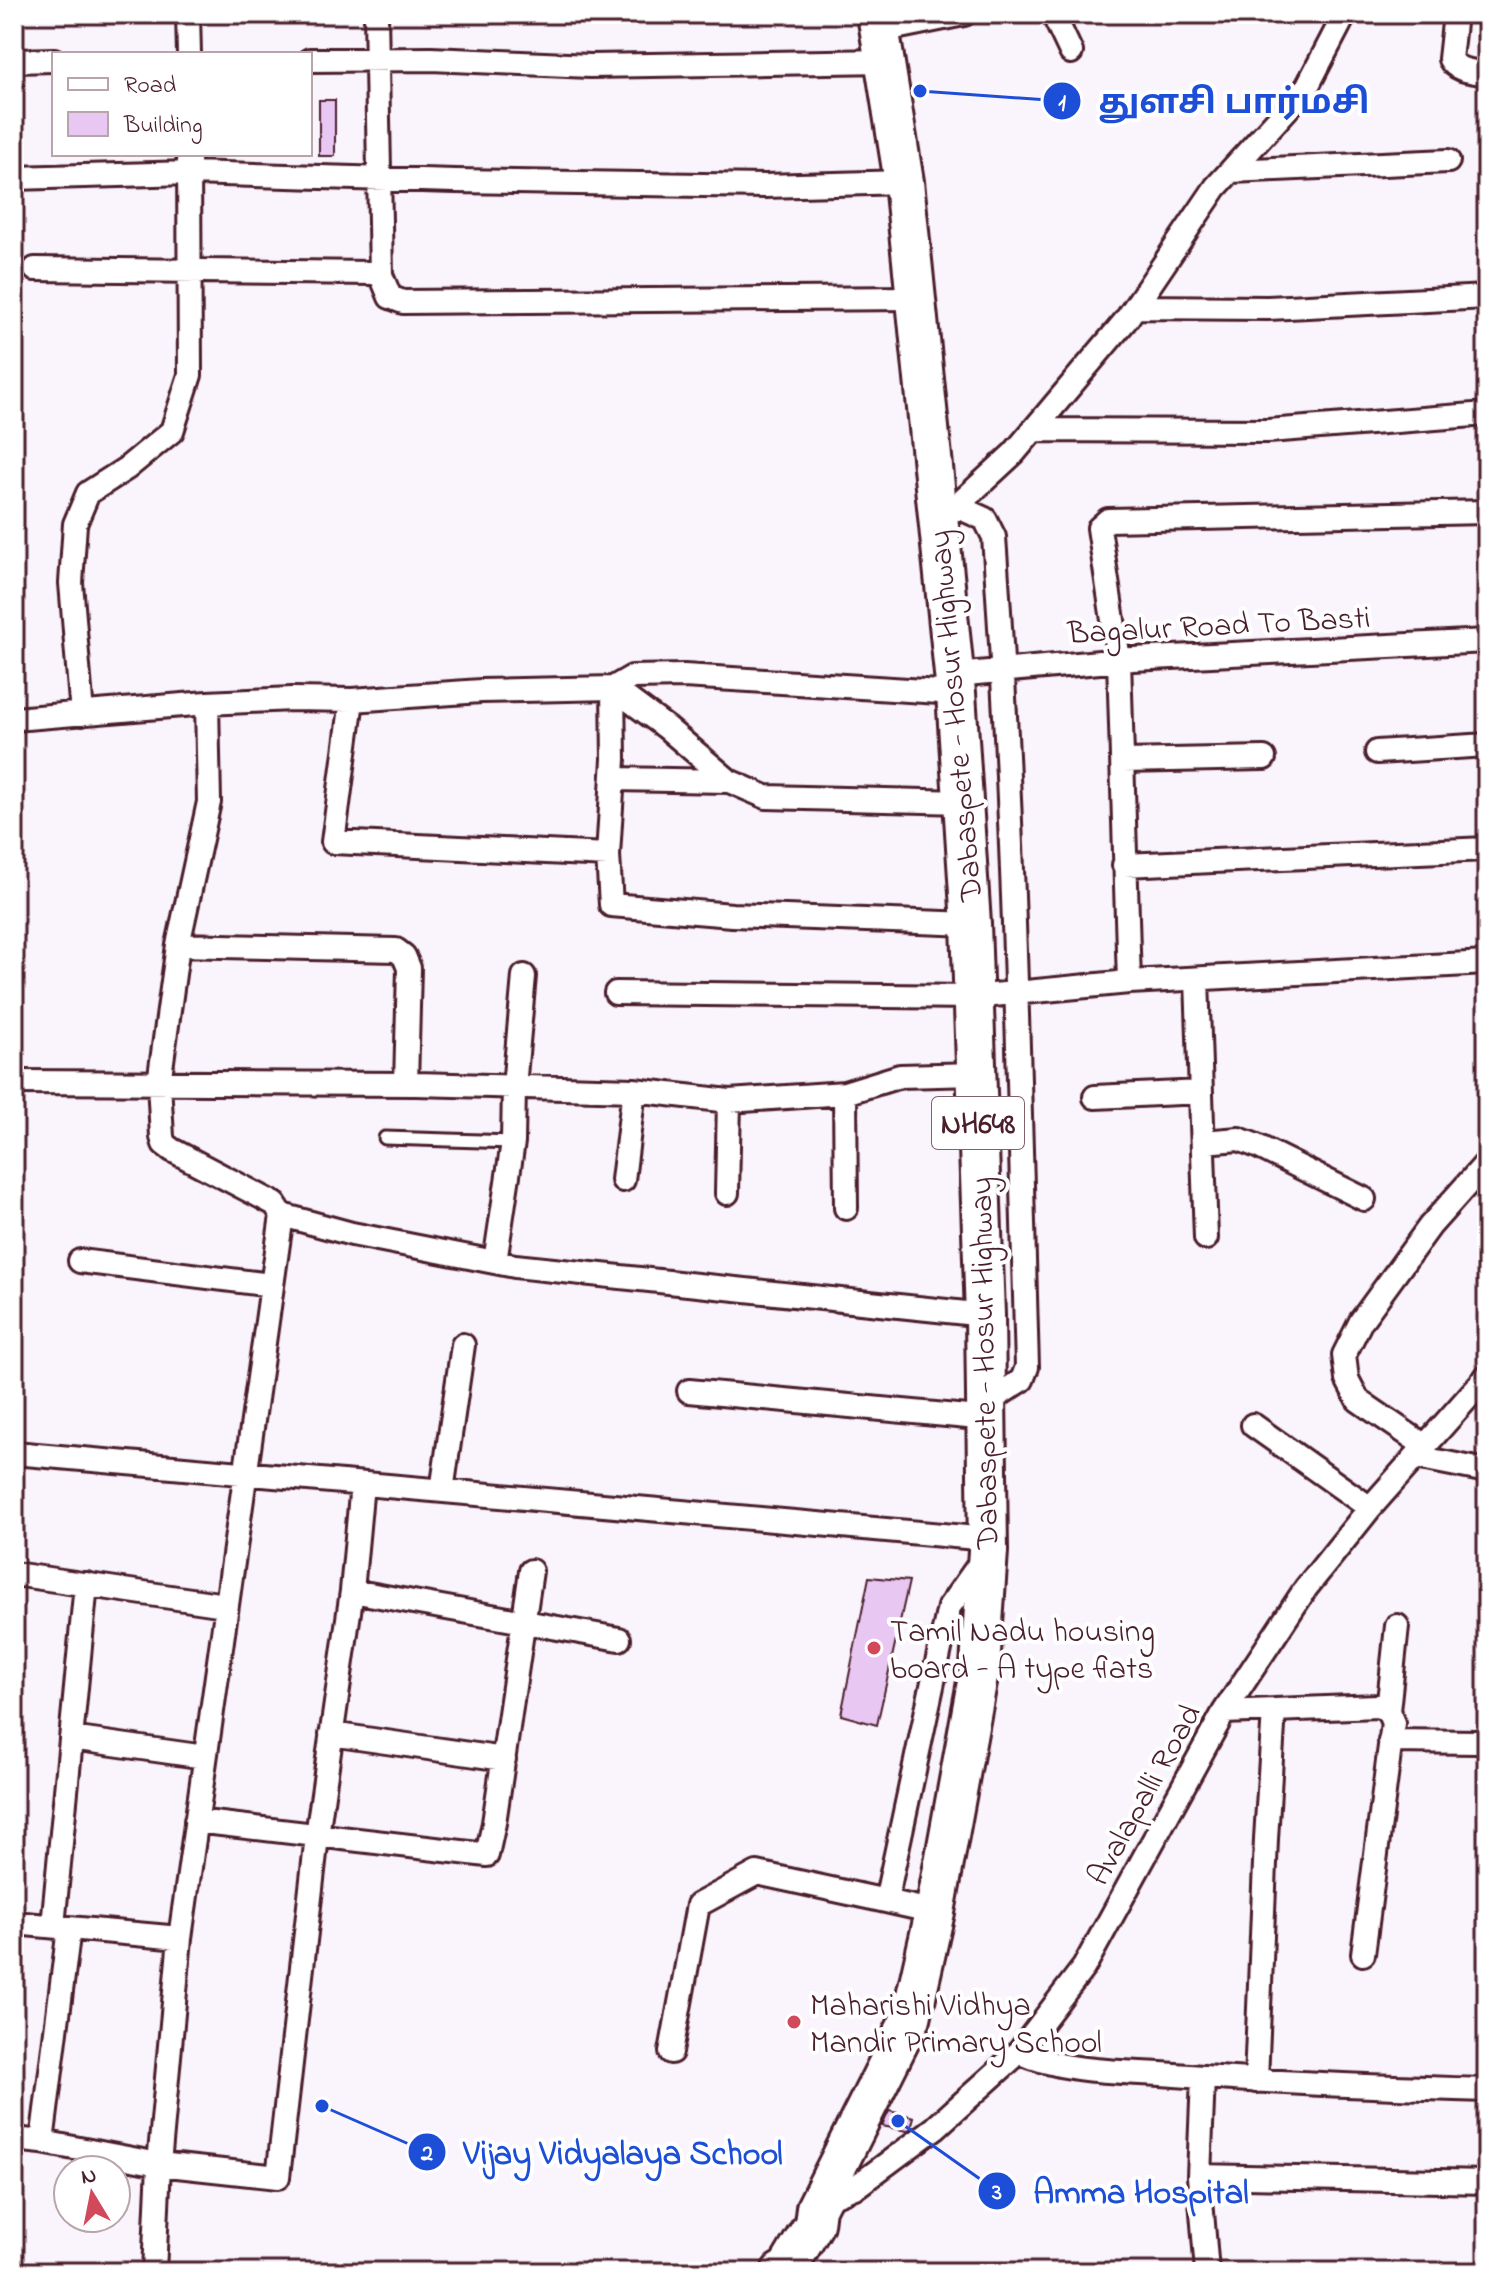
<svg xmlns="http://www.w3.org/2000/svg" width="1501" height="2286" viewBox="0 0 1501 2286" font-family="'Indie Flower','Noto Sans Tamil',sans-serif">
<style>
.building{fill:#e8c7f3;stroke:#4a1f2b;stroke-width:2}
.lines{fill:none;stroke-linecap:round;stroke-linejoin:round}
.service-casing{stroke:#4a1f2b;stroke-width:17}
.minor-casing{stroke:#4a1f2b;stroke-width:28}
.trunk-casing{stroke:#4a1f2b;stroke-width:44}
.service{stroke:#fff;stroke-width:11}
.minor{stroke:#fff;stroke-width:22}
.trunk{stroke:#fff;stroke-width:38}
.poi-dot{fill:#d1495b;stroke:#fff;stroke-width:3}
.labels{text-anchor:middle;stroke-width:8;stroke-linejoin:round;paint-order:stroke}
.shield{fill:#fff;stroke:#80626b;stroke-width:2}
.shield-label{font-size:30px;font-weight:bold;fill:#4a1f2b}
.street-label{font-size:32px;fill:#4a1f2b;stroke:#fff}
.poi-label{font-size:32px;fill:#4a1f2b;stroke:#fff;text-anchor:start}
.leader{fill:none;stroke:#1d4ed8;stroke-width:3}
.callout-dot{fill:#1d4ed8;stroke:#fff;stroke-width:3}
.mark-label{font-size:24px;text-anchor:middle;font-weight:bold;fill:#fff}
.callout-label{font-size:34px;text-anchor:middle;font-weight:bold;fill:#1d4ed8;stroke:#fff;stroke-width:8;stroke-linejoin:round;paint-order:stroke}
</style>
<rect width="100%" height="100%" fill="#faf4fd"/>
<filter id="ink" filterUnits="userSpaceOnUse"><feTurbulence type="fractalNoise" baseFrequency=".0125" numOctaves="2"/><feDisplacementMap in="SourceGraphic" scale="16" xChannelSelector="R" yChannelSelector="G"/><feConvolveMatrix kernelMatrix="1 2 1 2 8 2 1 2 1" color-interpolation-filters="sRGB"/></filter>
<g filter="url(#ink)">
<path class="building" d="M 319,100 L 335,100 L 335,156 L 319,156 Z
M 869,1577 L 909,1581 L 877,1725 L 841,1715 Z
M 889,2111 L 914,2117 L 911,2128 L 907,2131 L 882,2126 Z"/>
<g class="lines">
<g class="service-casing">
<path id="service" d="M 385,1138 L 513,1142"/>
</g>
<g class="minor-casing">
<path id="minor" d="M 188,14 L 189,54
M 376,14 L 381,275
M 1053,14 L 1071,52
M 1455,14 L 1450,59 C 1457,72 1474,71 1487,74
M 880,31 L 964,14
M 310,60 L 431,59 L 590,66 L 887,61
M 14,61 L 54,60
M 1231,171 L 1448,161
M 14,178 L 189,173 L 455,181 L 765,186 L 904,182
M 35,269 L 373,273 L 381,275 L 390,297 L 403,302 L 914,298
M 1135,307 L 1268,308 L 1487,297
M 1033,430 L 1268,431 L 1487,414
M 956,506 L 985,519 L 994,537 C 1014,813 1019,1090 1027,1367 L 1022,1380 L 988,1402
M 948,514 L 1014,453 L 1126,320 L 1216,187 L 1307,87 L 1345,14
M 955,675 L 1133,659 L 1487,641
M 352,700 L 333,842 L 608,855 L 611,905 L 732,915 L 971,924
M 207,703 L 209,802 L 178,945 L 159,1083 L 162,1137 L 164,1144 L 172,1150 L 275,1204 L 282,1215 L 180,1938 L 159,2164 L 278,2177 L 317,1836 L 352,1591 L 362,1484
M 82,714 L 71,583 L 75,524 L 88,493 L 127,468 L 172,431 L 190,375 L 189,154
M 14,719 L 207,703 L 292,699 L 352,700 L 481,691 L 613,688 L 667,728 L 729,781 L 766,797 L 964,802
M 1377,752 L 1487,745
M 1124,761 L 1264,758
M 613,779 L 729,781
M 608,855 L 614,759 L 613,688 L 632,677 L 684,676 L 956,693
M 1124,865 L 1487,849
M 178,945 L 396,950 L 404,956 L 409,968 L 406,1084
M 1197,979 L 1206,1238
M 1129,982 L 1119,660 L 1099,528 L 1108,520 L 1487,512
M 616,993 L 973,997 L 1129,982 L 1487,963
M 14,1082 L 416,1084 L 634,1090 L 729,1101 L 727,1193
M 845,1093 L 846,1208
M 1095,1097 L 1201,1092
M 729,1101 L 845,1093 L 900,1076 L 976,1074
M 1203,1142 L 1239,1139 L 1257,1146 L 1364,1199
M 623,1180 L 634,1090
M 282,1215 L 352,1234 L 515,1266 L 985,1315
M 80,1261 L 271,1285
M 495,1262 L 513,1142 L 514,1087 L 524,976
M 689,1391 L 989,1419
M 1253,1425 L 1370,1508
M 1425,1446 L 1358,1400 L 1347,1379 L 1344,1355 L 1361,1321 L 1430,1226 L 1487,1162
M 14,1453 L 988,1539
M 1416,1457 L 1487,1471
M 442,1491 L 463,1345
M 14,1574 L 225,1605
M 352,1591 L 619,1639
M 1388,1711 L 1397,1626
M 1224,1712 L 1378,1706 L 1388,1711 L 1393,1723 L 1363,1954
M 331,1734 L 504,1759
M 71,1738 L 205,1757
M 1390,1741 L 1478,1742 L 1487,1739
M 196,1821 L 487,1855 L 494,1823 L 531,1571
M 935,1912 L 886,1901 L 949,1607 L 983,1559
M 14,1923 L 180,1938
M 53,1926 L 86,1584
M 69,1928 L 42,2142 L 159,2164 L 154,2272
M 671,2052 L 698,1905 L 757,1873 L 886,1901
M 1019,2052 C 1067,2074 1124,2071 1175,2075 C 1279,2083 1383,2087 1487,2090
M 1203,2077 L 1199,2176 L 1207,2272
M 1256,2081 L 1266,1839 L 1274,1710
M 14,2139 L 42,2142
M 1199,2176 L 1487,2182
M 820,2201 L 857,2186 L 935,2128 L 1019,2052 L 1084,1967 L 1224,1712 L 1306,1588 L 1370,1508 L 1487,1376"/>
</g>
<g class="trunk-casing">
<path id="trunk" d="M 781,2272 L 787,2269 L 814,2224 L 816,2208 L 911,2018 L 935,1912 L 980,1666 L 988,1551 L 985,1315 L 971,924 L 956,693 L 904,182 L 877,14"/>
</g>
<use href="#service" class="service"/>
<use href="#minor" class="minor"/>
<use href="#trunk" class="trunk"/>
</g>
</g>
<g class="poi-dot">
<circle cx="874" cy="1648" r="8"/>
<circle cx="794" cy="2022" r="8"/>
</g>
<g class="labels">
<rect class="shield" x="932" y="1097" width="92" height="52" rx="6"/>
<g class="shield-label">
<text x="978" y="1133">NH648</text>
</g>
<g class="street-label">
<text transform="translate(1219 624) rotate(-3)" y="11">Bagalur Road To Basti</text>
<text transform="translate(954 716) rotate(-95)" y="11">Dabaspete - Hosur Highway</text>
<text transform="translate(983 1363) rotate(-91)" y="11">Dabaspete - Hosur Highway</text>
<text transform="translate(1143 1794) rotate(-61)" y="11">Avalapalli Road</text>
</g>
<g class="poi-label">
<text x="890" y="1641">Tamil Nadu housing<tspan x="890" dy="37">board - A type flats</tspan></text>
<text x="810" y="2015">Maharishi Vidhya<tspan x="810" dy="37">Mandir Primary School</tspan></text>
</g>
</g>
<path class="leader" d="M920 91L1062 101M322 2106L427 2152M898 2121L997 2191"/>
<g class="callout-dot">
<circle cx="920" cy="91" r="8"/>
<circle cx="322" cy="2106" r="8"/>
<circle cx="898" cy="2121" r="8"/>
<circle cx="1062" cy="101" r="20"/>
<circle cx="427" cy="2152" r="20"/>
<circle cx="997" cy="2191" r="20"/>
</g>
<g class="mark-label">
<text x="1062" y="110">1</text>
<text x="427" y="2160">2</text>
<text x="997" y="2199">3</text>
</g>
<g class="callout-label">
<text x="1234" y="113">துளசி பார்மசி</text>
<text x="623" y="2164">Vijay Vidyalaya School</text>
<text x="1141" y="2203">Amma Hospital</text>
</g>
<rect width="1501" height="2286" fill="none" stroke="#fff" stroke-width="48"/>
<rect x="24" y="24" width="1453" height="2238" fill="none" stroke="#4a1f2b" stroke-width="3" filter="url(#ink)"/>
<rect x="52" y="52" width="260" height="104" fill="#ffffff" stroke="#b7a5aa" stroke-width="2"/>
<rect x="68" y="78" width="40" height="12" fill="#ffffff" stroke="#b7a5aa" stroke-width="2"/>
<text x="124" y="92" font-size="24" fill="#4a1f2b">Road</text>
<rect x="68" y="112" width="40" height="24" fill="#e8c7f3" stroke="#b7a5aa" stroke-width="2"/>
<text x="124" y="132" font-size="24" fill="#4a1f2b">Building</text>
<g transform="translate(92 2194) rotate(350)"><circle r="38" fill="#ffffff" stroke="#b7a5aa" stroke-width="2"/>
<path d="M0-6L14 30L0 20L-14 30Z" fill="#d1495b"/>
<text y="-12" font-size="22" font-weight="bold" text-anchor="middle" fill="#4a1f2b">N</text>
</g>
</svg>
